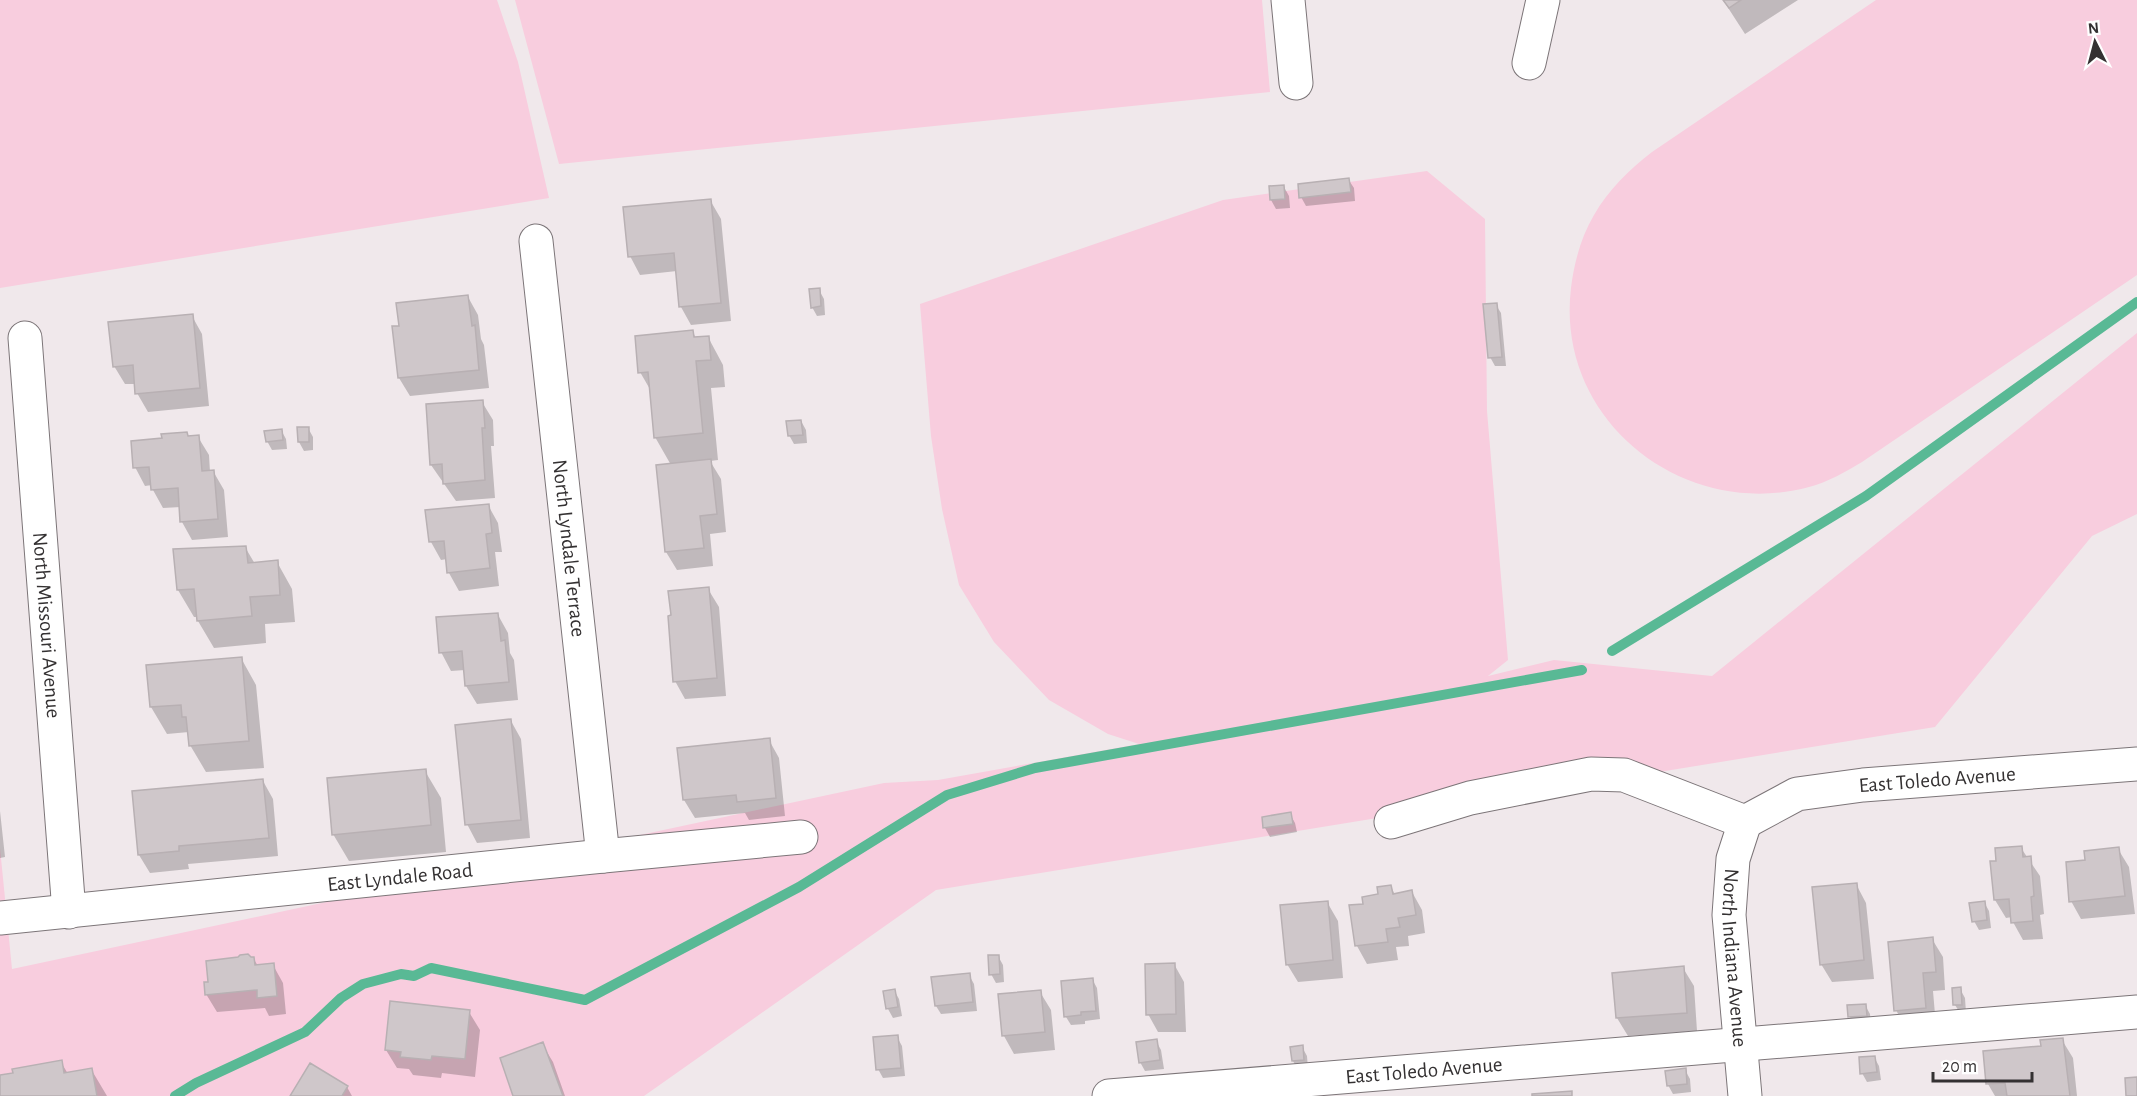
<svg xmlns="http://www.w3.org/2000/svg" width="2137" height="1096" viewBox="0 0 2137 1096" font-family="'Alegreya Sans',sans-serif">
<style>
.green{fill:#f8cdde}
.shadow{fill:#0003}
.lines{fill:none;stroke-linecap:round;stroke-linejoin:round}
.stream{stroke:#59b995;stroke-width:10}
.building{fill:#cfc7ca;stroke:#b8b0b3;stroke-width:1.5}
.minor-casing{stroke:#7c7578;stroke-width:35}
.minor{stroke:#fff;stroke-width:33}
.labels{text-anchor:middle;stroke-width:4.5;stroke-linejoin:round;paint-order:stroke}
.street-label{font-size:21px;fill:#343132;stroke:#fff}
</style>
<rect width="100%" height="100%" fill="#f0e8eb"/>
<path class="green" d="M 0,0 L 497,0 L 518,62 L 549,198 L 0,288 Z
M 515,0 L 1262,0 L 1270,92 L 559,164 Z
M 1876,0 L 2137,0 L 2137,275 L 1862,462 C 1845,472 1828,482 1809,487 C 1683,521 1555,420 1571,288 C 1574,263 1581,237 1594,215 C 1609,189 1629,170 1652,152 Z
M 1427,171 L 1485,219 L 1487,411 L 1508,660 L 1488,676 L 1554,660 L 1712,676 L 2137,333 L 2137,514 L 2092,536 L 1935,727 L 936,890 L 644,1096 L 0,1096 L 0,848 L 12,969 L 884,783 L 938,780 L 1139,744 L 1108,734 L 1049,700 L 994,642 L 959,585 L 942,509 L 931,436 L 920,304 L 1223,200 Z"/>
<path class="shadow" d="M 1723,0 L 1798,0 L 1745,34 Z
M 1348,179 L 1354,188 L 1355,201 L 1306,206 L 1301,197 Z
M 1284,187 L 1289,196 L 1290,208 L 1276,209 L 1271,200 L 1271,188 Z
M 710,200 L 721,219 L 731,321 L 691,325 L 681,307 L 677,271 L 640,275 L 630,256 Z
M 819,290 L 824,299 L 825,315 L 817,316 L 812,307 Z
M 468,297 L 478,315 L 481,339 L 484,345 L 489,388 L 410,396 L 399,378 L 394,328 L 400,327 Z
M 1496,305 L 1501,313 L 1506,366 L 1495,366 L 1490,357 Z
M 192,316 L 202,334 L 209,406 L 148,412 L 137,393 L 136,384 L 125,384 L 114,366 Z
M 693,332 L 696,339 L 708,337 L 723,365 L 725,387 L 711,388 L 718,460 L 710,461 L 721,479 L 726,532 L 710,534 L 713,566 L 677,570 L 666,552 L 671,465 L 655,437 L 651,391 L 640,372 Z
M 482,402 L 493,420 L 494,446 L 491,446 L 495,498 L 456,501 L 431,465 Z
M 801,421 L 806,430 L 807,443 L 794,444 L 789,435 Z
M 308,428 L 313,437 L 313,450 L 304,451 L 299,442 Z
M 281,430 L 286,439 L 287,449 L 272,450 L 267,441 Z
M 198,437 L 209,455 L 210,472 L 213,471 L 224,490 L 228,537 L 192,540 L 182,522 L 181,507 L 163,508 L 153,490 L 152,485 L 145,486 L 135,467 L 164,440 Z
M 488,505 L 498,523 L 502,552 L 495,552 L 499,586 L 459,591 L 449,573 L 447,559 L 441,560 L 431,542 Z
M 245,547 L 255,564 L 277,562 L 292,589 L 295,622 L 265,624 L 266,643 L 214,648 L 198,621 L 198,617 L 194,617 L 178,590 Z
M 708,589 L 719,607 L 726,696 L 685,699 L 675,681 L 672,617 Z
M 498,615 L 508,633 L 510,653 L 514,660 L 518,700 L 477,704 L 466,686 L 465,670 L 451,671 L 441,652 Z
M 241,658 L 256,685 L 264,768 L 206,772 L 190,745 L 189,732 L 167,734 L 151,707 L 148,666 Z
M 511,721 L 521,739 L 530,838 L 477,843 L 467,824 Z
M 769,740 L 779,758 L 785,816 L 749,820 L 745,813 L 695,818 L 684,800 L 679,749 Z
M 425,771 L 441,798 L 446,852 L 349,861 L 333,834 Z
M 263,781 L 273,799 L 278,856 L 188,864 L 189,869 L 150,873 L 139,855 Z
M 0,811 L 5,857 L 0,858 Z
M 1290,814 L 1295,823 L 1297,832 L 1270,837 L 1265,828 L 1263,818 Z
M 2021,848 L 2040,876 L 2044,914 L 2040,915 L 2043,939 L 2023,940 L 2013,922 L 2012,917 L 2006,918 L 1995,900 Z
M 2118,849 L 2129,867 L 2135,914 L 2081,919 L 2071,901 L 2087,862 Z
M 1856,884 L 1866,903 L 1874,979 L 1832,982 L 1821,964 Z
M 1391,887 L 1395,895 L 1412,892 L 1422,910 L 1425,933 L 1408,936 L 1409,946 L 1396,947 L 1398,960 L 1367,964 L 1357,946 L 1351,907 L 1365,905 Z
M 1327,902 L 1338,921 L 1343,978 L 1298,982 L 1287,964 Z
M 1984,902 L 1989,911 L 1991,928 L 1979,930 L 1974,921 Z
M 1932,939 L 1943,957 L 1945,990 L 1933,991 L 1936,1026 L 1906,1029 L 1896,1010 Z
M 998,956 L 1003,965 L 1004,982 L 996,983 L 991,974 Z
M 253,958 L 258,966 L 273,965 L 283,983 L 286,1014 L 269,1016 L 265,1008 L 217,1012 L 206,994 L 209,983 L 239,959 Z
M 1174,964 L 1184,982 L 1186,1032 L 1158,1032 L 1148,1014 Z
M 1683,968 L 1694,986 L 1697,1031 L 1628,1036 L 1617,1018 Z
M 969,975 L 974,984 L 977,1011 L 941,1014 L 936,1006 Z
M 1092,979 L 1097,988 L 1100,1019 L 1085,1021 L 1085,1024 L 1071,1025 L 1066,1017 Z
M 1960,989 L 1965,998 L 1966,1013 L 1960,1013 L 1955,1005 Z
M 894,990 L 899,999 L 902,1016 L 893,1018 L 888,1009 L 885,992 Z
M 1040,992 L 1051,1010 L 1055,1050 L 1014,1054 L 1004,1036 Z
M 1865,1005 L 1870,1014 L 1871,1025 L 1855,1026 L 1850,1017 Z
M 469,1012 L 480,1030 L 475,1077 L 442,1073 L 441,1078 L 413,1075 L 409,1069 L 397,1068 L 386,1050 Z
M 897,1037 L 902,1046 L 905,1076 L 883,1078 L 878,1069 Z
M 2062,1040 L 2073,1058 L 2077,1096 L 1995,1096 L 1988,1084 Z
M 1156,1041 L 1161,1050 L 1164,1069 L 1145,1071 L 1140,1062 Z
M 542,1044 L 553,1062 L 565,1096 L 515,1096 Z
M 1302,1047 L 1307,1056 L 1308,1069 L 1298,1070 L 1293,1061 Z
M 1874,1057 L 1879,1066 L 1881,1080 L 1867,1082 L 1862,1073 Z
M 61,1062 L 68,1074 L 91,1069 L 107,1096 L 0,1096 L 0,1077 Z
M 1685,1070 L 1690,1079 L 1691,1092 L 1673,1094 L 1668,1085 Z
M 347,1087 L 352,1096 L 292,1096 Z"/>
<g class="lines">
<path class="stream" d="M 1612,651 L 1866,496 L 2137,302
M 175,1096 L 196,1083 L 305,1032 L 341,998 L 363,984 L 401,974 L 414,976 L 431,968 L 585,1000 L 799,887 L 947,795 L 1035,768 L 1582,670"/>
</g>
<path class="building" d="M 1723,0 L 1741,0 L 1729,8 Z
M 1349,178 L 1351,192 L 1299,198 L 1298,184 Z
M 1284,185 L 1285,199 L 1270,200 L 1269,186 Z
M 711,199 L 721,303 L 679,307 L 674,253 L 628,257 L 623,207 Z
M 820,288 L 821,306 L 811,308 L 809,289 Z
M 468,295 L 472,326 L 475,325 L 479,370 L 398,378 L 392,326 L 399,326 L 396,303 Z
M 1497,303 L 1502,357 L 1488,358 L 1483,304 Z
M 193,314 L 200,388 L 135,394 L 133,365 L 113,367 L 108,322 Z
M 693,330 L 694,337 L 709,336 L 711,360 L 696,361 L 703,433 L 654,438 L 648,372 L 638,373 L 635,336 Z
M 483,400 L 485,428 L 482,428 L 485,480 L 443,484 L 442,464 L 430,465 L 426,404 Z
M 801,420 L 803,435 L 788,436 L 786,421 Z
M 297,427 L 309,427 L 309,442 L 298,442 Z
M 282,429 L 283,440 L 266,442 L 264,431 Z
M 187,432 L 188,436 L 199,435 L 202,471 L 214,470 L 218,519 L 180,522 L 178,488 L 151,490 L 149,467 L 133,468 L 131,441 L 162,438 L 161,434 Z
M 711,459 L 717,514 L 700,516 L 704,548 L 665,552 L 656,465 Z
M 489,504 L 492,533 L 486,534 L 490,568 L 447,573 L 444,541 L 429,542 L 425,510 Z
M 246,546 L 248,563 L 278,560 L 280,595 L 250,597 L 252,616 L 197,621 L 194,589 L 177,590 L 173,549 Z
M 709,587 L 717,678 L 673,682 L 668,616 L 671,615 L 668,591 Z
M 498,613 L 501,641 L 505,640 L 509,682 L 465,686 L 462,651 L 439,653 L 436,617 Z
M 242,657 L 249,741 L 189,746 L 186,717 L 182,717 L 181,705 L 150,707 L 146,665 Z
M 511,719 L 521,820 L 465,825 L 455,725 Z
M 770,738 L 776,798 L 737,802 L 736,795 L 683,800 L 677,748 Z
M 426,769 L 431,825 L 332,835 L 327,778 Z
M 263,779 L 269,838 L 179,846 L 179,851 L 138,855 L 132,791 Z
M 1291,812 L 1293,824 L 1263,828 L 1262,817 Z
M 2022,846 L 2023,857 L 2031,856 L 2034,896 L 2031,897 L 2033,921 L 2011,923 L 2009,899 L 1994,900 L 1990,861 L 1996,861 L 1995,848 Z
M 2119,847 L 2125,896 L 2069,902 L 2066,862 L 2085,860 L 2084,851 Z
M 1857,883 L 1864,960 L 1820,965 L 1812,887 Z
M 1391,885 L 1393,894 L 1412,890 L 1416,915 L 1398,918 L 1400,927 L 1386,929 L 1388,942 L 1355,946 L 1349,905 L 1363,904 L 1362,897 L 1378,894 L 1377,887 Z
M 1328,901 L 1333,960 L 1286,965 L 1280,905 Z
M 1985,901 L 1987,920 L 1972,922 L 1969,903 Z
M 1933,937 L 1936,972 L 1923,973 L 1926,1008 L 1894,1011 L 1888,942 Z
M 248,954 L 251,957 L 254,957 L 255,965 L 274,963 L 277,996 L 257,998 L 257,990 L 205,995 L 204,982 L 208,982 L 206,961 L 238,957 L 240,955 Z
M 988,955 L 999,955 L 1000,974 L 989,975 Z
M 1175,963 L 1176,1014 L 1146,1015 L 1145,964 Z
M 1684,966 L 1687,1013 L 1616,1018 L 1612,973 Z
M 970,973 L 973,1002 L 935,1006 L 931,977 Z
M 1093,978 L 1096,1011 L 1081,1012 L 1081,1015 L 1064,1017 L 1061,981 Z
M 1961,987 L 1962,1005 L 1953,1005 L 1952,988 Z
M 895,989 L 898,1007 L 886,1009 L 883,991 Z
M 1041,990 L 1045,1032 L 1002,1036 L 998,994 Z
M 390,1001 L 470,1010 L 465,1059 L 432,1056 L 431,1060 L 400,1057 L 401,1052 L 385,1050 Z
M 1866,1004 L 1867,1016 L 1848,1017 L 1847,1005 Z
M 898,1035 L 901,1068 L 876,1070 L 873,1037 Z
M 2063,1038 L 2070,1096 L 2007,1096 L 2005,1083 L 1986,1084 L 1983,1051 L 2041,1046 L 2040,1040 Z
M 1157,1039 L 1160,1060 L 1139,1063 L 1136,1042 Z
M 543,1042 L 563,1096 L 513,1096 L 500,1058 Z
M 1303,1045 L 1304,1060 L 1292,1061 L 1290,1047 Z
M 1875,1056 L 1877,1072 L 1860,1074 L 1859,1057 Z
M 62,1060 L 64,1073 L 92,1068 L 97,1096 L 0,1096 L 0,1075 L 13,1073 L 12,1069 Z
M 310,1063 L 348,1086 L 342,1096 L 290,1096 Z
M 1686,1068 L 1687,1084 L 1667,1086 L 1665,1071 Z
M 2137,1077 L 2137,1096 L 2126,1096 L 2125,1078 Z
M 1572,1091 L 1572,1096 L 1532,1096 L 1532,1094 Z"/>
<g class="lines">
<g class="minor-casing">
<g id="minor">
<path d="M 1288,0 L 1296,83"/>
<path d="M 1529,63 L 1543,0"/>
<path id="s1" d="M 536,241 L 603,856"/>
<path id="s2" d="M 25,338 L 69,912"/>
<path d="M 1391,822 L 1470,798 L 1591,774 L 1624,775 L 1745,822"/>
<path id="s3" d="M 1745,822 L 1797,794 L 1863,785 L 2137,764"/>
<path id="s4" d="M 1745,822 L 1733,859 L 1729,915 L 1745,1096"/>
<path id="s5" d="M 0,918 L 603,856 L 801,837"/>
<path id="s6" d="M 1109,1096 L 2137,1012"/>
</g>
</g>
<use href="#minor" class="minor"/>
</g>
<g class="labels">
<g class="street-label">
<text dy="7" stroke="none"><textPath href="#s1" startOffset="309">North Lyndale Terrace</textPath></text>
<text dy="7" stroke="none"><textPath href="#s2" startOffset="288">North Missouri Avenue</textPath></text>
<text dy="7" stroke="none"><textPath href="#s3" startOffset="200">East Toledo Avenue</textPath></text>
<text dy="7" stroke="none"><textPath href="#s5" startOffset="402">East Lyndale Road</textPath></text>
<text dy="7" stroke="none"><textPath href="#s4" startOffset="138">North Indiana Avenue</textPath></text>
<text dy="7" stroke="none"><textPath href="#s6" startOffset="316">East Toledo Avenue</textPath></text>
</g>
</g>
<g transform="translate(2095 42) rotate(354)" stroke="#ffffff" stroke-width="4.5" paint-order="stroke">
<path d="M0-4.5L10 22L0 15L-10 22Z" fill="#343132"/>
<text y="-9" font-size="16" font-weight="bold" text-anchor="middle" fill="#343132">N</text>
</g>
<path d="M1933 1072v9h99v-9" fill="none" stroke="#343132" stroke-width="3"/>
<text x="1942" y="1072" font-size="18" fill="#343132" stroke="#ffffff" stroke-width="4.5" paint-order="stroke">20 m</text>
</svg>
